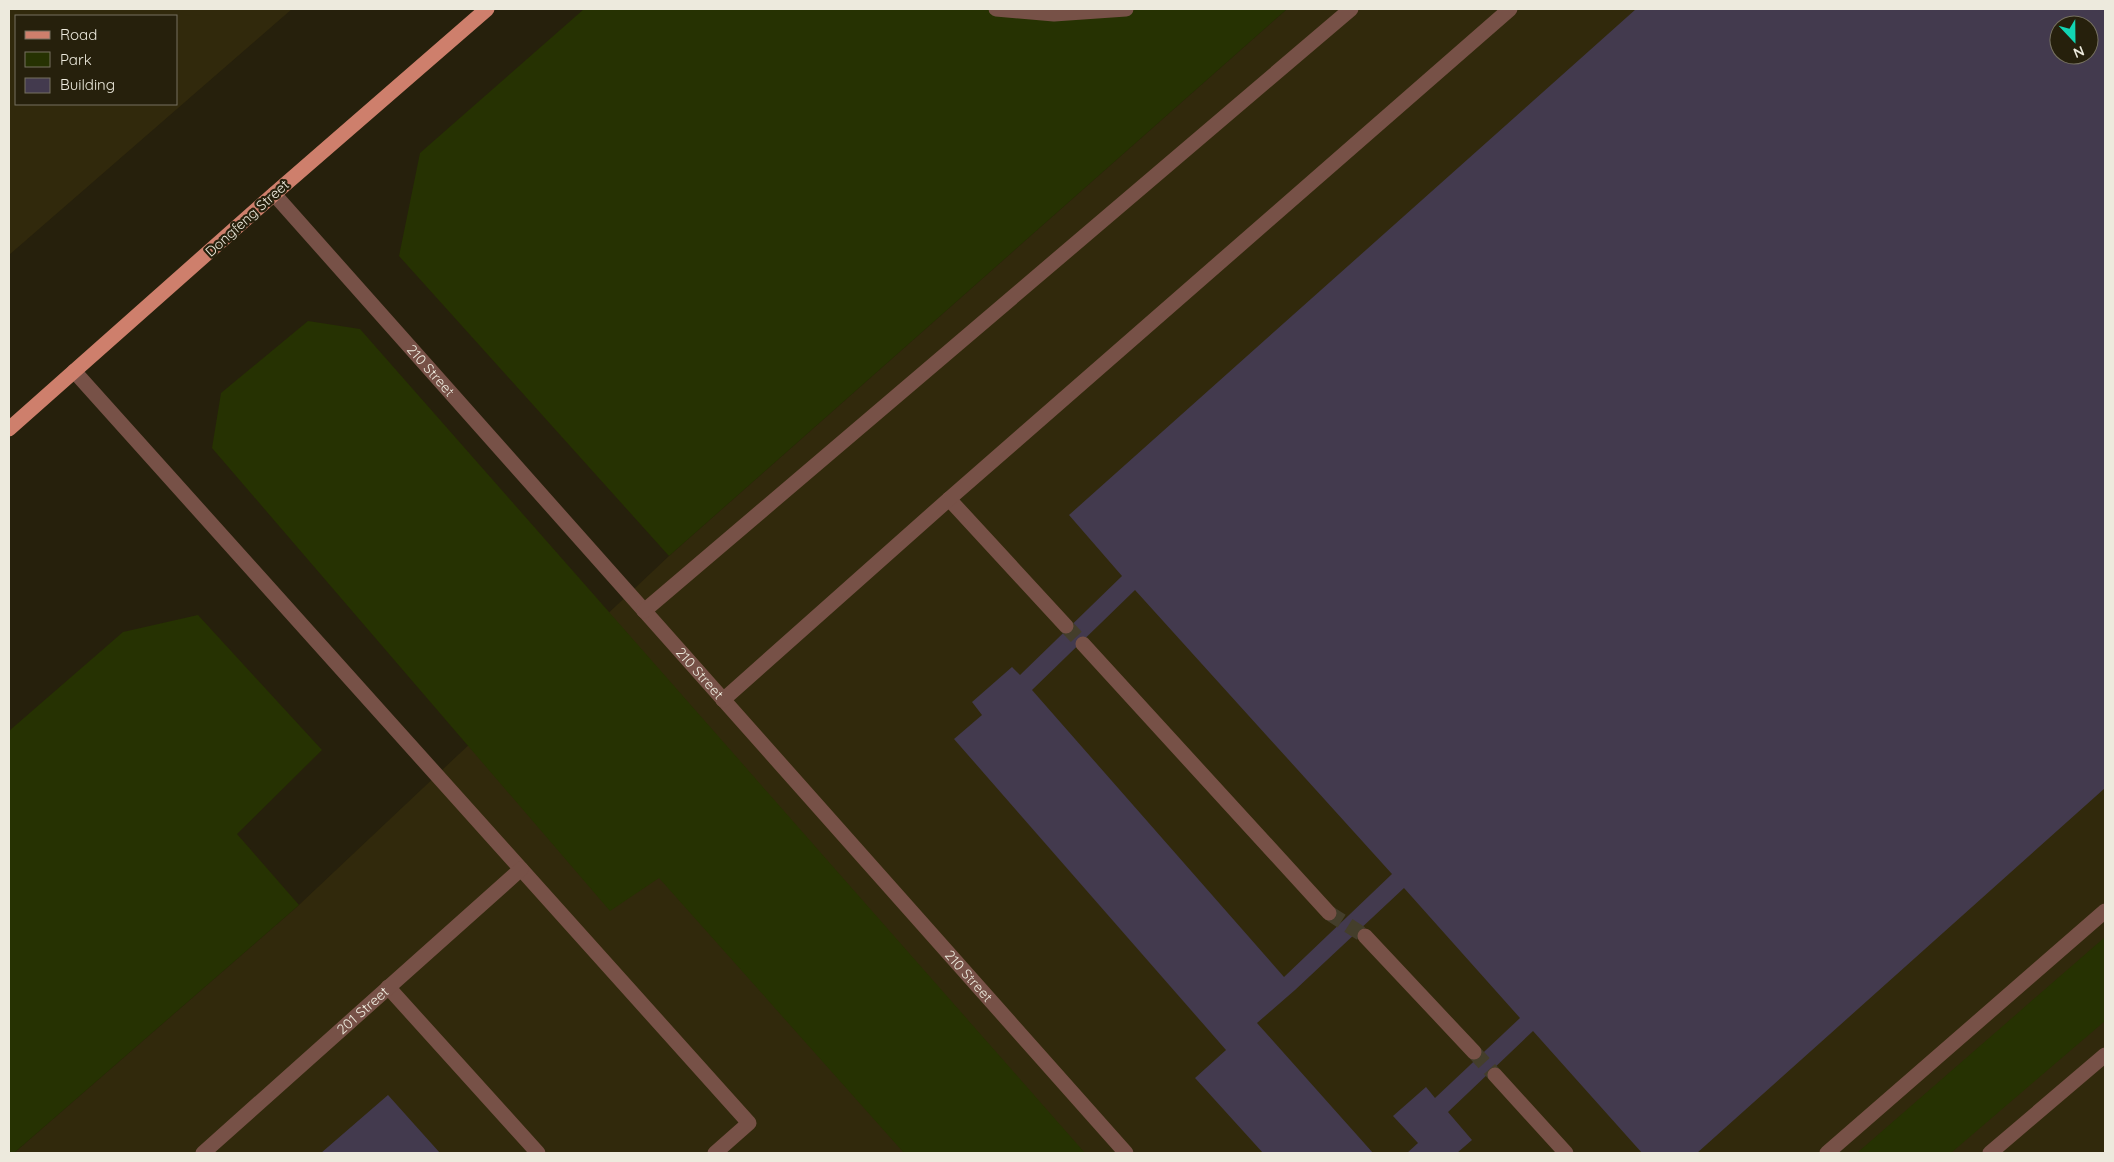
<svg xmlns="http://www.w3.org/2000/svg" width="2114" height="1162" viewBox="0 0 2114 1162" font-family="Quicksand,sans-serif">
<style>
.built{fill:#31290c;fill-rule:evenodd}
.green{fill:#263202}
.building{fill:#433a4e;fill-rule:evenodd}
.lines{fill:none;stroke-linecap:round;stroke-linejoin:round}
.minor-tunnel{stroke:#443e2b;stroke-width:15;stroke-dasharray:15 8;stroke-linecap:butt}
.minor{stroke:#775147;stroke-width:15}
.major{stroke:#ce7f6c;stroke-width:15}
.labels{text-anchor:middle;stroke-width:4.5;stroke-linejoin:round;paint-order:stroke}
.street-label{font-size:14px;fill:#edeadd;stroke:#26200c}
</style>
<rect width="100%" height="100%" fill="#26200c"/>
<path class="built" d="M 9,9 L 292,9 L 9,255 ZM 16,16 L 176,16 L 176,104 L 16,104 Z
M 1287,9 L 2105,9 L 2105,1153 L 14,1153 L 299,905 L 669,556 ZM 2059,25 L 2089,25 L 2089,55 L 2059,55 Z"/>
<path class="green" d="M 584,9 L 1287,9 L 669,556 L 399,256 L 420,153 Z
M 308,321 L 360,329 L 1085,1153 L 904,1153 L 659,878 L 610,911 L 212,448 L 221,393 Z
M 198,615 L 322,750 L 237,834 L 299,905 L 14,1153 L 9,1153 L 9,731 L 123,632 Z
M 2105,937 L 2105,1021 L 1951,1153 L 1857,1153 Z"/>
<path class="building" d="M 1636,9 L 2105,9 L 2105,788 L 1697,1153 L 1642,1153 L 1533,1031 L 1448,1112 L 1472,1140 L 1457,1153 L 1407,1153 L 1418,1143 L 1393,1116 L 1426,1087 L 1435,1098 L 1520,1018 L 1404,888 L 1295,990 L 1257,1023 L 1373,1153 L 1263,1153 L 1195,1078 L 1226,1050 L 954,739 L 982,715 L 972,702 L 1012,667 L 1020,675 L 1122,576 L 1069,515 ZM 2059,25 L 2089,25 L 2089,55 L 2059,55 ZM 1135,590 L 1392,874 L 1284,977 L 1032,690 Z
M 388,1095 L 440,1153 L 321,1153 Z"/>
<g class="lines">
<path class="minor-tunnel" d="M 1066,626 L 1083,644
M 1329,913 L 1365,936
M 1474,1052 L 1495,1075"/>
<g class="minor">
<path d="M 996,9 L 1054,14 L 1126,9"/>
<path id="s1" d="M 274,194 L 1126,1153"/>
<path d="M 74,371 L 749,1123 L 715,1153"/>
<path d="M 949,499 L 1066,626"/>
<path d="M 644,611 L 1351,9"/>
<path d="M 1083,644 L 1329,913"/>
<path d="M 723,700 L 949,499 L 1510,9"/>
<path d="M 1365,936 L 1474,1052"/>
<path d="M 388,987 L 538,1153"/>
<path d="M 1495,1075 L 1566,1153"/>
<path id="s2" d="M 203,1153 L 521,869"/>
<path d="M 1827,1153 L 2105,911"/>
<path d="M 1990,1153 L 2105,1055"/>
</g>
<path class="major" d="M 9,429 L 274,194 L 487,9"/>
</g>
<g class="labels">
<g class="street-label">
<text transform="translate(247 218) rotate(-42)" y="5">Dongfeng Street</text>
<text dy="5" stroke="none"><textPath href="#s1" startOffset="236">210 Street</textPath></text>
<text dy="5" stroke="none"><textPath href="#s1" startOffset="641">210 Street</textPath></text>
<text dy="5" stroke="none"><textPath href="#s1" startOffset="1046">210 Street</textPath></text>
<text dy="5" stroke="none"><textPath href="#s2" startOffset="214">201 Street</textPath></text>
</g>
</g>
<rect width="2114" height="1162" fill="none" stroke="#edeadd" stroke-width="20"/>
<rect x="15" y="15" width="162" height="90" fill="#26200c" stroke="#767160"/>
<rect x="25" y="31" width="25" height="8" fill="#ce7f6c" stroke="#767160"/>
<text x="60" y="40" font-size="15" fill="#edeadd">Road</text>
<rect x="25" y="52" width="25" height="15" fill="#263202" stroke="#767160"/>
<text x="60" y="65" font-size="15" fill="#edeadd">Park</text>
<rect x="25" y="78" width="25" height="15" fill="#433a4e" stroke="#767160"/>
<text x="60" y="90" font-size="15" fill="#edeadd">Building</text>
<g transform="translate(2074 40) rotate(158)"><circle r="24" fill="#26200c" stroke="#767160"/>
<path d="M0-4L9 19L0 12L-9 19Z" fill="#12d5b4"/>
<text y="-8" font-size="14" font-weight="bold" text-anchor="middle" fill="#edeadd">N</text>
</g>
</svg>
